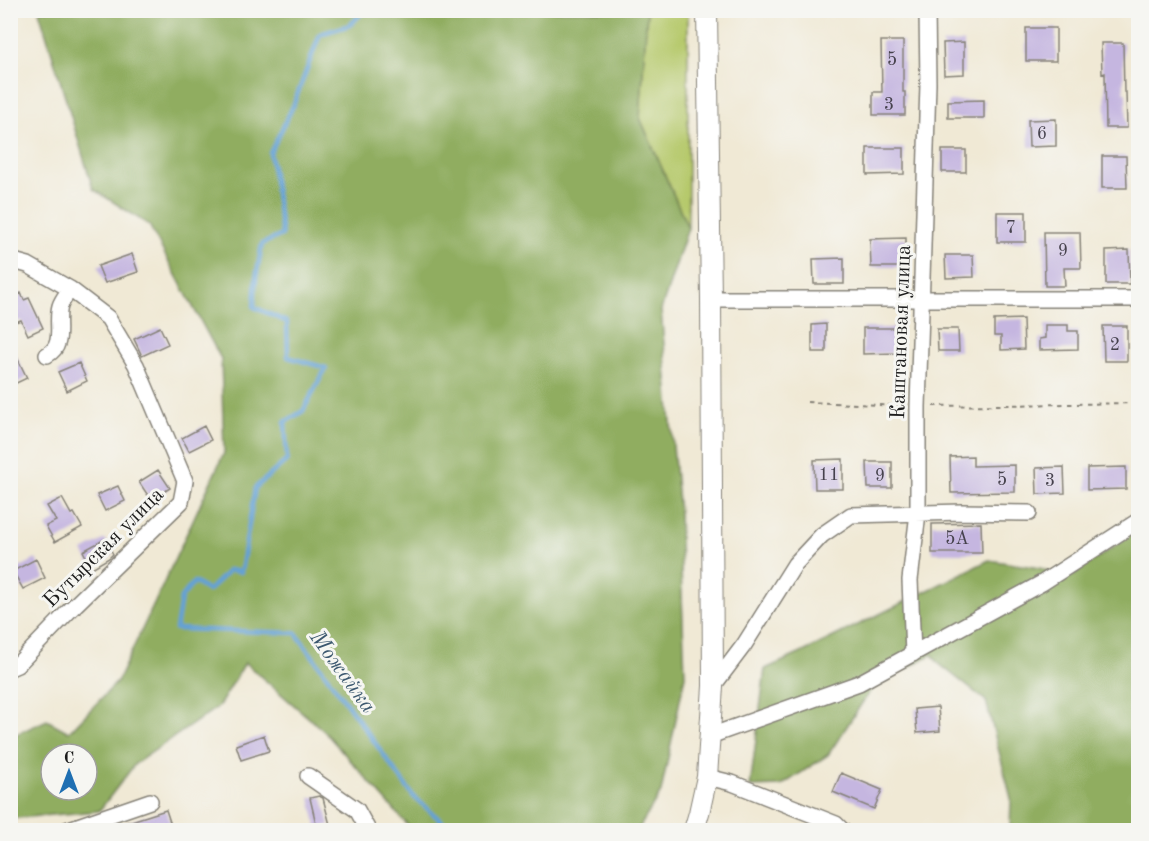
<svg xmlns="http://www.w3.org/2000/svg" width="1149" height="841" viewBox="0 0 1149 841" font-family="'Old Standard TT',serif">
<style>
.green{fill:#b6c96c;stroke:#697244;stroke-width:1.5}
.forest{fill:#90ad60;stroke:#56643e;stroke-width:1.5;fill-rule:evenodd}
.lines{fill:none;stroke-linecap:round;stroke-linejoin:round}
.stream{stroke:#63a1d5;stroke-width:4.5}
.building{fill:#c5b6e0}
.minor-casing{stroke:#868278;stroke-width:18}
.major-casing{stroke:#868278;stroke-width:22}
.path{stroke:#868278;stroke-width:2;stroke-dasharray:4.5 4.5;stroke-linecap:butt}
.minor{stroke:#fff;stroke-width:15}
.major{stroke:#fff;stroke-width:20}
.labels{text-anchor:middle;stroke-width:6;stroke-linejoin:round;paint-order:stroke}
.number-label{font-size:18px;fill:#46424d}
.street-label{font-size:21px;fill:#1c1c1c;stroke:#f6f6f2}
.water-label{font-size:22px;font-style:italic;fill:#3c586f;stroke:#f6f6f2}
</style>
<rect width="100%" height="100%" fill="#f6f6f2"/>
<filter id="ink" filterUnits="userSpaceOnUse"><feTurbulence type="fractalNoise" baseFrequency=".0167" numOctaves="2"/><feDisplacementMap in="SourceGraphic" scale="12" xChannelSelector="R" yChannelSelector="G"/><feConvolveMatrix kernelMatrix="1 2 1 2 8 2 1 2 1" color-interpolation-filters="sRGB"/></filter>
<filter id="wash" filterUnits="userSpaceOnUse"><feTurbulence type="fractalNoise" baseFrequency=".008" numOctaves="4" result="noise"/><feDisplacementMap in="SourceGraphic" scale="24" xChannelSelector="R" yChannelSelector="G"/><feGaussianBlur stdDeviation="1.35" result="paint"/><feColorMatrix in="noise" values="0 0 0 0 0 0 0 0 0 0 0 0 0 0 0 0 0 1.4 0 .05"/><feComposite in="paint" operator="in"/></filter>
<g filter="url(#wash)">
<rect width="100%" height="100%" fill="#f0e9d5"/>
<path class="green" d="M 647,11 L 688,11 L 688,228 L 640,118 Z"/>
<path class="forest" d="M 43,10 L 647,11 L 640,118 L 688,228 L 661,310 L 679,513 L 685,676 L 661,792 L 638,830 L 412,830 L 325,732 L 245,663 L 219,706 L 135,764 L 99,811 L 17,818 L 11,816 L 10,737 L 47,720 L 69,732 L 117,682 L 155,602 L 224,453 L 221,359 L 149,225 L 93,189 L 39,11 ZM 51,754 L 87,754 L 87,790 L 51,790 Z
M 1138,530 L 1138,830 L 1010,830 L 1011,798 L 986,701 L 938,663 L 932,654 L 872,688 L 828,755 L 781,786 L 750,787 L 765,669 L 799,654 L 989,560 L 1040,568 L 1067,579 Z"/>
<g class="lines">
<path class="stream" d="M 361,10 L 361,14 L 350,25 L 320,34 L 293,106 L 270,153 L 282,235 L 262,244 L 256,278 L 254,307 L 287,322 L 288,357 L 326,368 L 303,411 L 285,422 L 287,460 L 255,488 L 241,572 L 229,570 L 208,591 L 194,582 L 181,598 L 176,629 L 296,633 L 414,797 L 452,830"/>
</g>
<g id="blocks">
<path class="building" d="M 1026,28 L 1056,28 L 1056,61 L 1026,61 Z
M 881,41 L 903,41 L 903,92 L 905,92 L 905,115 L 873,115 L 873,92 L 882,92 Z
M 964,42 L 964,74 L 944,75 L 943,43 Z
M 1101,43 L 1123,43 L 1124,92 L 1126,92 L 1127,128 L 1106,128 L 1105,73 L 1102,74 Z
M 984,100 L 984,118 L 948,118 L 948,101 Z
M 1056,119 L 1056,146 L 1029,147 L 1028,120 Z
M 867,148 L 904,148 L 904,174 L 867,175 Z
M 942,150 L 966,150 L 966,172 L 942,172 Z
M 1102,156 L 1126,156 L 1127,188 L 1102,188 Z
M 997,212 L 1026,212 L 1026,242 L 997,242 Z
M 1044,232 L 1080,232 L 1081,268 L 1064,268 L 1065,286 L 1045,286 Z
M 906,238 L 906,267 L 871,267 L 870,239 Z
M 1129,250 L 1130,284 L 1106,284 L 1106,251 Z
M 132,254 L 138,272 L 105,283 L 98,266 Z
M 945,255 L 973,255 L 974,277 L 946,278 Z
M 844,258 L 844,284 L 814,284 L 813,259 Z
M 21,293 L 24,300 L 29,298 L 43,328 L 28,335 L 21,320 L 10,324 L 10,298 Z
M 1023,319 L 1024,349 L 1001,350 L 1001,336 L 994,336 L 994,320 Z
M 826,324 L 826,352 L 812,352 L 812,325 Z
M 1045,325 L 1068,325 L 1068,331 L 1078,331 L 1078,349 L 1039,350 L 1039,339 L 1045,338 Z
M 1103,326 L 1127,326 L 1127,361 L 1104,361 Z
M 160,327 L 168,344 L 142,356 L 134,339 Z
M 863,328 L 896,328 L 897,353 L 863,354 Z
M 937,329 L 958,329 L 959,351 L 938,351 Z
M 10,343 L 27,378 L 10,386 Z
M 79,363 L 87,381 L 67,391 L 58,372 Z
M 204,426 L 211,440 L 189,451 L 182,438 Z
M 973,456 L 973,466 L 1015,465 L 1015,492 L 951,493 L 950,457 Z
M 843,459 L 843,489 L 815,489 L 814,460 Z
M 867,462 L 892,462 L 892,488 L 868,488 Z
M 1064,467 L 1065,493 L 1037,494 L 1036,468 Z
M 1126,467 L 1126,489 L 1087,490 L 1087,468 Z
M 158,470 L 170,488 L 151,500 L 139,482 Z
M 118,486 L 125,501 L 105,511 L 97,495 Z
M 62,498 L 71,514 L 74,513 L 82,527 L 55,542 L 46,526 L 56,521 L 47,506 Z
M 981,523 L 982,553 L 932,553 L 932,524 Z
M 105,539 L 113,554 L 109,558 L 92,568 L 83,551 Z
M 36,559 L 45,578 L 23,589 L 13,571 Z
M 938,707 L 940,731 L 917,733 L 915,709 Z
M 264,735 L 269,751 L 241,760 L 236,745 Z
M 841,773 L 882,790 L 874,809 L 833,792 Z
M 319,796 L 323,798 L 330,825 L 317,828 L 310,798 Z
M 166,810 L 172,828 L 164,831 L 109,831 L 109,828 Z"/>
</g>
</g>
<g filter="url(#ink)">
<use href="#blocks" fill-opacity="0" stroke="#868278" stroke-width="1.5"/>
<g class="lines">
<g class="minor-casing">
<path id="minor" d="M 10,260 L 28,265 L 70,289 L 108,318 L 136,365 L 185,481 L 181,502 L 69,611 L 17,665 L 10,668
M 711,299 L 1138,299
M 47,355 C 66,345 55,323 60,306 C 62,300 67,294 70,289
M 913,654 L 910,580 L 918,513 L 918,407 L 928,84 L 927,10
M 713,686 L 744,645 L 795,564 L 822,535 L 851,515 L 962,512 L 1029,513
M 710,736 L 859,683 L 1042,583 L 1138,521
M 308,776 L 357,810 L 368,830
M 707,777 L 732,783 L 836,824 L 842,830
M 66,830 L 150,801"/>
</g>
<g class="major-casing">
<path id="major" d="M 694,830 L 699,813 L 707,777 L 713,686 L 711,299 L 707,10"/>
</g>
<path class="path" d="M 807,402 L 903,406
M 933,406 L 1138,403"/>
<use href="#minor" class="minor"/>
<use href="#major" class="major"/>
</g>
</g>
<g class="labels">
<g class="number-label">
<text x="892" y="65">5</text>
<text x="889" y="110">3</text>
<text x="1042" y="139">6</text>
<text x="1011" y="233">7</text>
<text x="1063" y="256">9</text>
<text x="1115" y="350">2</text>
<text x="829" y="480">11</text>
<text x="880" y="481">9</text>
<text x="1002" y="485">5</text>
<text x="1050" y="486">3</text>
<text x="957" y="544">5А</text>
</g>
<g class="street-label">
<text transform="translate(900 332) rotate(-88)" y="7">Каштановая улица</text>
<text transform="translate(103 547) rotate(-45)" y="7">Бутырская улица</text>
</g>
<g class="water-label">
<text transform="translate(344 671) rotate(54)" y="8">Можайка</text>
</g>
</g>
<rect width="1149" height="841" fill="none" stroke="#f6f6f2" stroke-width="36"/>
<g transform="translate(69 772)"><circle r="28" fill="#f6f6f2" stroke="#9f9f9c" stroke-width="1.5"/>
<path d="M0-4.5L10 22L0 15L-10 22Z" fill="#1f6fb2"/>
<text y="-9" font-size="16" font-weight="bold" text-anchor="middle" fill="#1c1c1c">С</text>
</g>
</svg>
